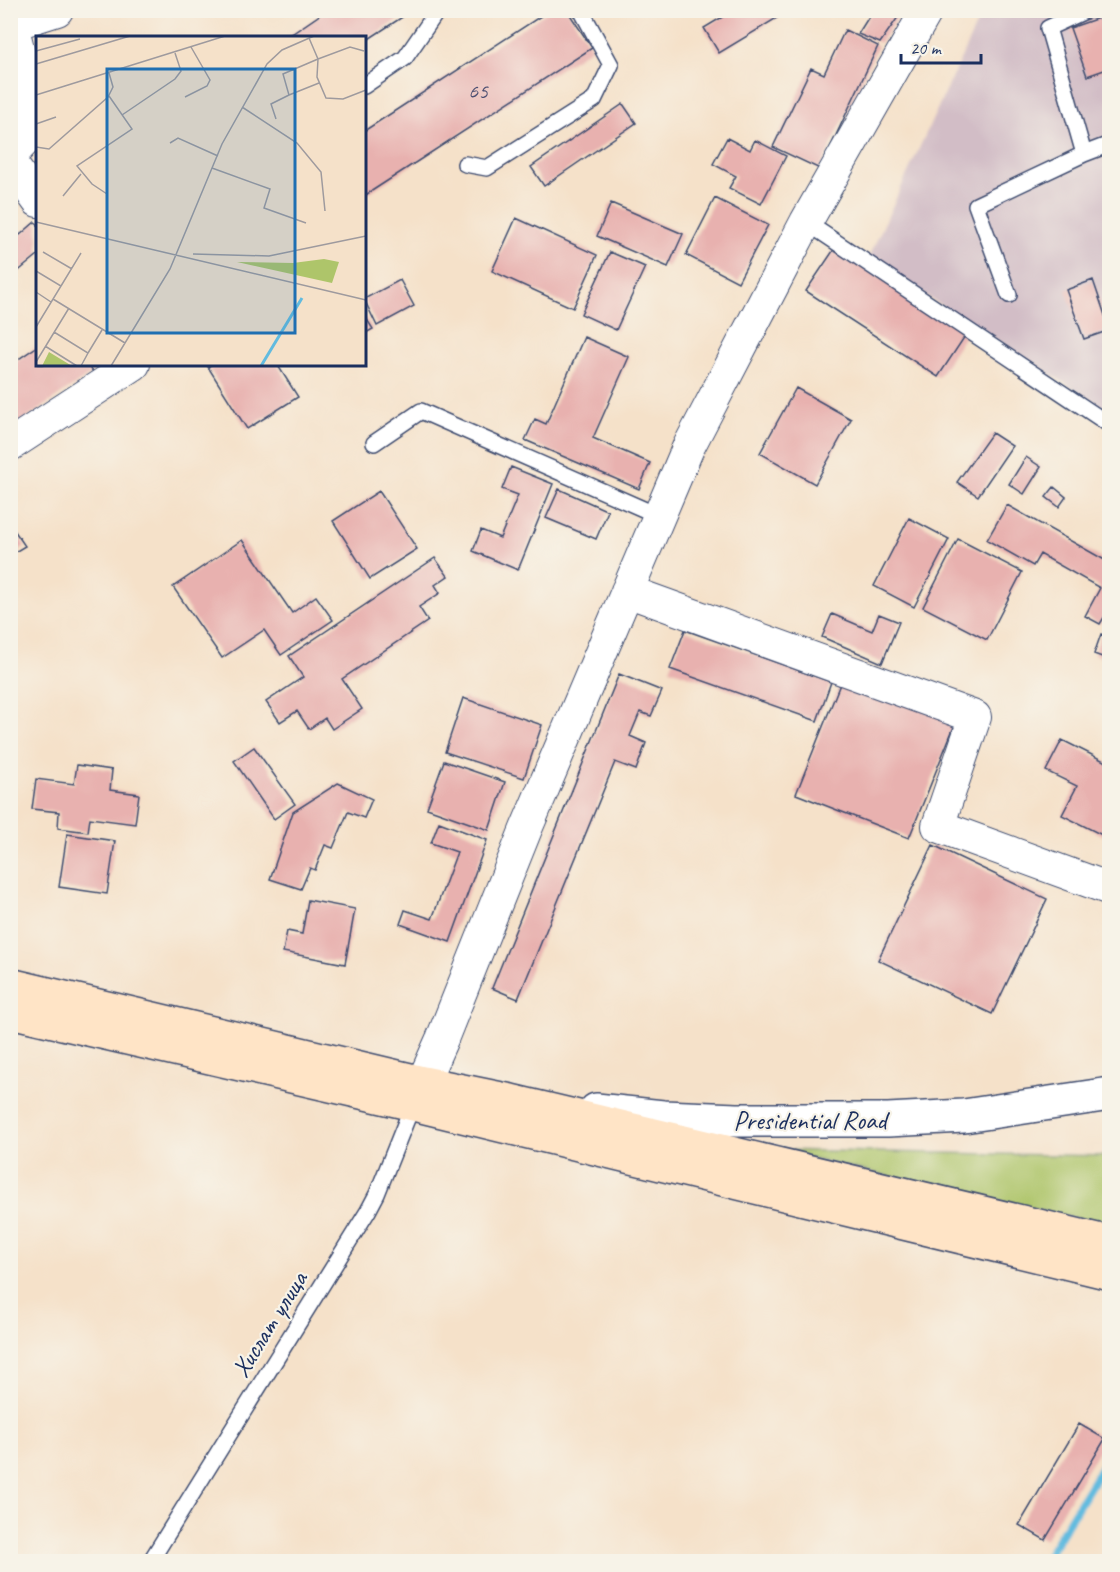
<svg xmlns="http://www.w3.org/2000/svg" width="1120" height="1572" viewBox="0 0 1120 1572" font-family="Caveat,sans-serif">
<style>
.industrial{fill:#d2bdc6}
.green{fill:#aec56a;stroke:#647a64;stroke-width:1.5}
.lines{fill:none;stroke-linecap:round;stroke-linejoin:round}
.stream{stroke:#62bbdf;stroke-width:8}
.building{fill:#e8b1af}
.service-casing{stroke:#3c4a6e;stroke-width:18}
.minor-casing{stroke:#3c4a6e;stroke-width:34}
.tertiary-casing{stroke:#3c4a6e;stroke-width:36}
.secondary-casing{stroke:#3c4a6e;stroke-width:36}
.service{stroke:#fff;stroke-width:15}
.minor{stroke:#fff;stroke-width:32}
.tertiary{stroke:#fff;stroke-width:33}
.secondary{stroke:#ffe4c6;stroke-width:33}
.labels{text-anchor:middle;stroke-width:4.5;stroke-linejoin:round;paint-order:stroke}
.number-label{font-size:22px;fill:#4e5072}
.street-label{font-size:26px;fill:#1b2f5e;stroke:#f7f3e8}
.inset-river{fill:none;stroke:#62bbdf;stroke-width:3}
.inset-road{fill:none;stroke:#9e9a9e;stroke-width:1.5}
.view{fill:#1f6fb2;fill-opacity:0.15;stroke:#1f6fb2;stroke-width:3}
.inset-edge{fill:none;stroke:#1b2f5e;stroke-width:3}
</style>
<rect width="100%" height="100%" fill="#f7f3e8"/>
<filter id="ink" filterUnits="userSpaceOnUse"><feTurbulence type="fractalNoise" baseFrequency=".0167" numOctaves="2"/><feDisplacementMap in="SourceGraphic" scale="12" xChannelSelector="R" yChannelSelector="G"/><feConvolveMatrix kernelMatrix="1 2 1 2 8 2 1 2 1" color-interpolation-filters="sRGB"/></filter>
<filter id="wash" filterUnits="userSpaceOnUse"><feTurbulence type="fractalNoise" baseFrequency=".008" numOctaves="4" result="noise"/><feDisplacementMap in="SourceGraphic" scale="24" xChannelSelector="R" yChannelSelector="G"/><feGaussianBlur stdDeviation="1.35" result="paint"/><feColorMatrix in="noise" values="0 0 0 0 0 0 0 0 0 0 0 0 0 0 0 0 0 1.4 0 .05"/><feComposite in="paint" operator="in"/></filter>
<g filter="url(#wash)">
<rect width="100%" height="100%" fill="#f5e1c9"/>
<path class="industrial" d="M 989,11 L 1109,11 L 1109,411 L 868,259 L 978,21 Z"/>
<path class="green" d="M 772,1150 L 1109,1156 L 1109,1226 Z"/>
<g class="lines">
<path class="stream" d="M 1044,1562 L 1110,1454"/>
</g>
<g id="blocks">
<path class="building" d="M 327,10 L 404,10 L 407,14 L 364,42 L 364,38 L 286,38 Z
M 550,10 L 567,10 L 592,48 L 364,196 L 364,131 Z
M 734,10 L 790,10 L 719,53 L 704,28 Z
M 873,10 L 903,10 L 880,43 L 858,34 Z
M 1110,14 L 1110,68 L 1087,76 L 1070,28 Z
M 845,30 L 878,46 L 820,169 L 773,147 L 811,68 L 824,74 Z
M 623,104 L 636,123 L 544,186 L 531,167 Z
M 727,138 L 750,150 L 755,140 L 786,156 L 761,204 L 729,188 L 736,176 L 713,164 Z
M 715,198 L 768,225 L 738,282 L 686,255 Z
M 611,203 L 683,234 L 668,267 L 597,236 Z
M 516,218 L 597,255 L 573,308 L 492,271 Z
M 35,222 L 38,224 L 38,255 L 10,278 L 10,231 L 14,228 L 20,235 Z
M 835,248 L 967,333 L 938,377 L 806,291 Z
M 610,252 L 645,267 L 616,330 L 581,314 Z
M 400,280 L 414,306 L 377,326 L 364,299 Z
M 1093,280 L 1110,330 L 1084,339 L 1066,290 Z
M 364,315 L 373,329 L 364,334 Z
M 584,337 L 629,357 L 593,438 L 650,463 L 639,489 L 525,440 L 535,419 L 546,424 Z
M 38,346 L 38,364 L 88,364 L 93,372 L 10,430 L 10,365 Z
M 212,364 L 277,364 L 298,397 L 247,429 L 208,367 Z
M 796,388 L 851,419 L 815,484 L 760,453 Z
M 992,433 L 1012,446 L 978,496 L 957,482 Z
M 1026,457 L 1041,467 L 1024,494 L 1009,484 Z
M 511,467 L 553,484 L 518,570 L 473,551 L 481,530 L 500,538 L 518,495 L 502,489 Z
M 1054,487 L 1066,497 L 1059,507 L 1046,497 Z
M 559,489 L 608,511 L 596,539 L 546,518 Z
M 379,491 L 417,549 L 370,579 L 333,521 Z
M 1007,505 L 1110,563 L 1110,608 L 1100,624 L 1085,616 L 1100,588 L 1040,554 L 1033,566 L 987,540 Z
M 909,518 L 949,539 L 914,607 L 874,586 Z
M 10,524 L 25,546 L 10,555 Z
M 958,539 L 1022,572 L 987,640 L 923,607 Z
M 242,540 L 292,613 L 316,596 L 333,620 L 281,655 L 264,630 L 222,658 L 173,587 Z
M 435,558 L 448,576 L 435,585 L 440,593 L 419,607 L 428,621 L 342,679 L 362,709 L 332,729 L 325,718 L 309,729 L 297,711 L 280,722 L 266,702 L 303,677 L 289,656 Z
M 832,614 L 872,631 L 879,614 L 899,622 L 882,663 L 822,637 Z
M 685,630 L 831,682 L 817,721 L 670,669 Z
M 1101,634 L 1110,638 L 1110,660 L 1094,654 Z
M 619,674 L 662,691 L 651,716 L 640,712 L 630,736 L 646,743 L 636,770 L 615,762 L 518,999 L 492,988 Z
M 844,674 L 957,719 L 909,838 L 796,794 Z
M 463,698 L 542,725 L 524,778 L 445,752 Z
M 1062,740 L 1110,764 L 1110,839 L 1062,815 L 1077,786 L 1046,771 Z
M 254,747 L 295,804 L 274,819 L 234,761 Z
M 444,761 L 505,782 L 489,830 L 427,808 Z
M 77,765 L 112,770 L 110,790 L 139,794 L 135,824 L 90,818 L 88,832 L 58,828 L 59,812 L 32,809 L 36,779 L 74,784 Z
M 338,783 L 372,799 L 364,818 L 348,812 L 333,848 L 325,845 L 315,870 L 310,868 L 301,889 L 270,879 L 293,812 Z
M 439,822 L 487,840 L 450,942 L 400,924 L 405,910 L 432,919 L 457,852 L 431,843 Z
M 67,834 L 115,841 L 107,894 L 59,887 Z
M 933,845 L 1047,899 L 992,1014 L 878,960 Z
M 308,900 L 355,909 L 345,964 L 283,952 L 287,931 L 302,934 Z
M 1079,1424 L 1105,1439 L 1045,1540 L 1019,1525 Z"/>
</g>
</g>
<g filter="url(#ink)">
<use href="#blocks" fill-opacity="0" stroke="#3c4a6e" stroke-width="1.5"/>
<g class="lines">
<g class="service-casing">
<path id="service" d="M 364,86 L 405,58 L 438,10
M 1084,154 L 1110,144
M 465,164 L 487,168 L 594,100 L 611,65 L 581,10
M 806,222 L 1110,425
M 1009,295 L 976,205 L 1084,154 L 1048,28 L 1087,10
M 374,443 L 421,411 L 659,516
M 150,1562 L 368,1211 L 377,1194 L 413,1104"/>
</g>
<g class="minor-casing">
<path id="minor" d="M 10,25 L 57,10
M 10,156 L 27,138 L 32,103 L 12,25
M 10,162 L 38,201
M 10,445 L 134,364
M 627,591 L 975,717 L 938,826 L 1110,889
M 413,1104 L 442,1039 L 526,829 L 688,448 L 806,222 L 927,10"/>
</g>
<g class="tertiary-casing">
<path id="tertiary" d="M 596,1110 L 663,1117 L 737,1120 L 888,1120 L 964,1116 L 1110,1094"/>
</g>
<g class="secondary-casing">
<path id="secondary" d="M 10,985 L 423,1083 L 511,1101 L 1110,1243
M 10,1011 L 413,1104 L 1110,1273"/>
</g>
<use href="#service" class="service"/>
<use href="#minor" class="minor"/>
<use href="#tertiary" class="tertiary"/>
<use href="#secondary" class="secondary"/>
</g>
</g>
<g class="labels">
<g class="number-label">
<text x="478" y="98">65</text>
</g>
<g class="street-label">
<text x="810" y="1129">Presidential Road</text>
<text transform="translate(269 1324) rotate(-58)" y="9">Хислат улица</text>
</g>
</g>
<g transform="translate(36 36)">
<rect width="330" height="330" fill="#f5e1c9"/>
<path d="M 288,223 L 303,226 L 296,247 L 201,226 L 257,227 ZM 13,316 L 36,330 L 6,330 Z" fill="#aec56a"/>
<path class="inset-river" d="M 225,330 L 266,262"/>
<path class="inset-road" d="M 273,2 L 282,23 L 314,11 L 328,15M 0,15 L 44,3M 0,28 L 94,0M 0,59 L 189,0M 253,59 L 283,47M 149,61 L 171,50 L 174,44 L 155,11M 206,71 L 261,107 L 285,136 L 289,175M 86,79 L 139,43 L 145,35 L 139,17M 240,83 L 235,68 L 253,59 L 247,38 L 282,23 L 281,41 L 290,62 L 307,63 L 330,54M 0,88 L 20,81M 134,107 L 142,102 L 182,120M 0,111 L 13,113 L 72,61 L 77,51 L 73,37M 176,132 L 234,153 L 228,172 L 270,187M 71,158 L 56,148 L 41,130 L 96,93 L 73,60M 27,160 L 45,138M 0,186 L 330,264M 7,216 L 36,233M 157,218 L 233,220 L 330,200M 0,235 L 25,250 L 0,291M 25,250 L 45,217M 0,256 L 15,266M 17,263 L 89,307M 18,296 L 52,317 L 45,330M 9,310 L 41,330M 52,317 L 66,294M 0,326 L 33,272M 75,330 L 134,233 L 186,108 L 231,28 L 246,14 L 278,0"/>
<path class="view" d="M 71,33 L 259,33 L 259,297 L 71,297 Z"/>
<rect width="330" height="330" class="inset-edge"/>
</g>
<rect width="1120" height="1572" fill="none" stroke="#f7f3e8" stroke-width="36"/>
<path d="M901 54v9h80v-9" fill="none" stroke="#1b2f5e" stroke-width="3"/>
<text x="910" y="54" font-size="18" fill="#1b2f5e" stroke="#f7f3e8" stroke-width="4.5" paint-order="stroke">20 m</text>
</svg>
